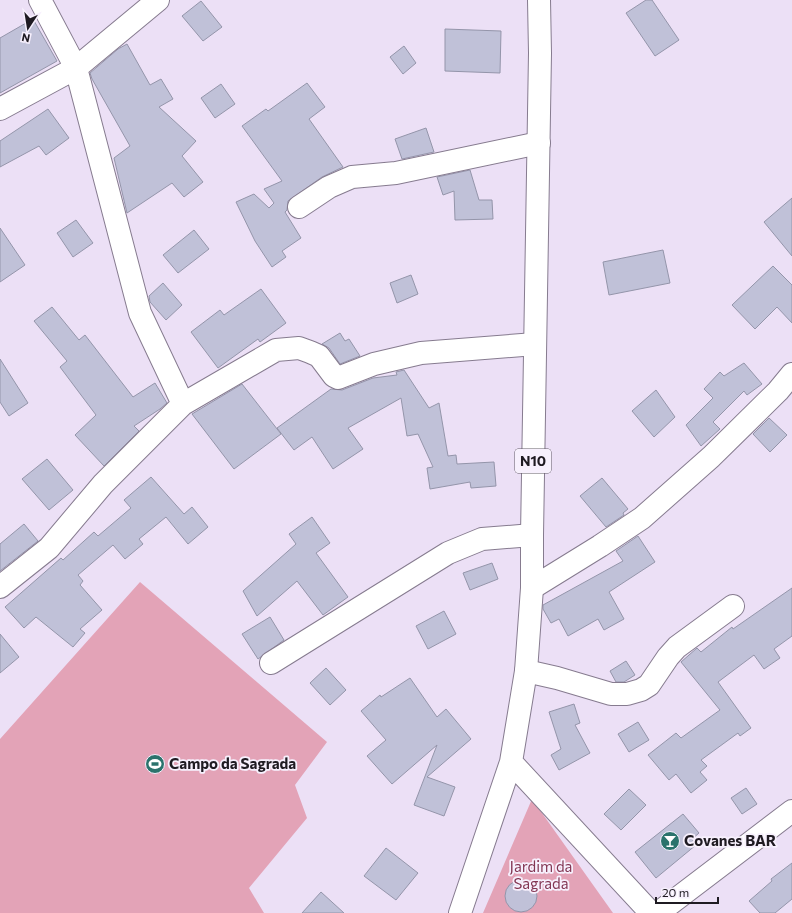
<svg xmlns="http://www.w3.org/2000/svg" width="792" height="913" viewBox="0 0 792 913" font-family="Commissioner,sans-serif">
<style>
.green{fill:#e3a3b7}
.building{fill:#c0c1d8;stroke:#9495aa}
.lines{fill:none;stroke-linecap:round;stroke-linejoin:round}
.minor-casing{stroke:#867b8f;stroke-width:24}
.major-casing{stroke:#867b8f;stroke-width:24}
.minor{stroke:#fff;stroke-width:22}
.major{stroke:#fff;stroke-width:22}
.labels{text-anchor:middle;stroke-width:3.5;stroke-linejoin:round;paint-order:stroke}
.shield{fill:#f7f0fd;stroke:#605b64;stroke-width:1}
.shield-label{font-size:14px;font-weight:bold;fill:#1f1b22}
.poi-label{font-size:15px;font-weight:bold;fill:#1f1b22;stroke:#f7f0fd;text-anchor:start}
.park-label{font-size:15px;fill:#833653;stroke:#f7f0fd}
</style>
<rect width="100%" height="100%" fill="#ece0f6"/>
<path class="green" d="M 140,582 L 327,742 L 295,785 L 307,818 L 249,888 L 264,913 L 0,913 L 0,739 Z
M 532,799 L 613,913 L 483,913 Z"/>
<path class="building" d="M 646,0 L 652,0 L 679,40 L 655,56 L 626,13 Z
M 201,1 L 222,27 L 203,41 L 182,16 Z
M 33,19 L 57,61 L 0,93 L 0,38 Z
M 445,29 L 501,31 L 500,73 L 445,71 Z
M 127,44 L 150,85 L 161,79 L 173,99 L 159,107 L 196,141 L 182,156 L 203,182 L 184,197 L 172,183 L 127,213 L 114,158 L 130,146 L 92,79 L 90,73 L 118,49 Z
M 404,46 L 416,63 L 403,74 L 390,57 Z
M 307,83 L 325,107 L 309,119 L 343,167 L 322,177 L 288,201 L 287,210 L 285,212 L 301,238 L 282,251 L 286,257 L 272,267 L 255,241 L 236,202 L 254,194 L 269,208 L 274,203 L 264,189 L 282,181 L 242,126 L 266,109 L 268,111 Z
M 221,84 L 235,104 L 215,118 L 201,98 Z
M 48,109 L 69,138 L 46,155 L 39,146 L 0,167 L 0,141 Z
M 426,128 L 434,152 L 402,159 L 395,139 Z
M 470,170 L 479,200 L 492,200 L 493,219 L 455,220 L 454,191 L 443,195 L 437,177 Z
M 792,198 L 792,256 L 764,222 Z
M 76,220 L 93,243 L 73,257 L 57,233 Z
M 0,228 L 25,265 L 0,282 Z
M 194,230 L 209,249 L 178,273 L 163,255 Z
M 663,250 L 670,283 L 609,295 L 603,262 Z
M 773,266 L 792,285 L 792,323 L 777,307 L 755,329 L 732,305 Z
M 411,275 L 418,294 L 397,303 L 390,283 Z
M 163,283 L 182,305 L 166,320 L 150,302 L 149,296 Z
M 261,289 L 286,323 L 260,342 L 258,339 L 218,368 L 191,332 L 220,310 L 224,315 Z
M 52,307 L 79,340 L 85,335 L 133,397 L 155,383 L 167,403 L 160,409 L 134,426 L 139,431 L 104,466 L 75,435 L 96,415 L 60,367 L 67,361 L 34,321 Z
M 340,333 L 345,341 L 349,339 L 360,356 L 340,364 L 329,348 L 322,344 Z
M 0,359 L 28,403 L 9,416 L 0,402 Z
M 744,363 L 762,384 L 747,395 L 744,391 L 713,422 L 720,429 L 701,446 L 686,425 L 713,398 L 704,389 L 720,372 L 724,376 Z
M 404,370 L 429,408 L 439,403 L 448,456 L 456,455 L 457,464 L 494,462 L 496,486 L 471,488 L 470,482 L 430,489 L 427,468 L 433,467 L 418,434 L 407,436 L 401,398 L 348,428 L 363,449 L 333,469 L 312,437 L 294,450 L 277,428 L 331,389 L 342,390 L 373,378 L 397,375 L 396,372 Z
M 242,384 L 281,434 L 234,469 L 192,414 Z
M 656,390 L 675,417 L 654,437 L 632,411 Z
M 769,418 L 787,435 L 770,452 L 753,434 Z
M 47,459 L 73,490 L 49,510 L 22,479 Z
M 151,477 L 184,514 L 192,507 L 208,527 L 188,544 L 166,517 L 139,539 L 143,544 L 125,559 L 113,545 L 78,575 L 83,581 L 80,585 L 102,610 L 80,629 L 85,633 L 73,647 L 36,617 L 24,628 L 5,607 L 61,558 L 63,560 L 94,532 L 98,536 L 131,508 L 124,500 Z
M 602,478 L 628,509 L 623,513 L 624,515 L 606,527 L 580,496 Z
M 312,517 L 330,543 L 316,553 L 348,597 L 323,615 L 297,581 L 257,616 L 243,591 L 296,544 L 289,534 Z
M 24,524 L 38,541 L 0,571 L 0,544 Z
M 638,536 L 655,562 L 609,592 L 624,619 L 604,630 L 598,619 L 568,636 L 559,619 L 551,623 L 543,609 L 543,605 L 623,561 L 616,551 Z
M 492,563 L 498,579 L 470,590 L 463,573 Z
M 792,588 L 792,636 L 774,649 L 780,658 L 764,669 L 754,655 L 718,682 L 751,728 L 740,736 L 738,733 L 701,760 L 707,766 L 700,772 L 707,780 L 691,793 L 676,774 L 669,780 L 648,755 L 676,733 L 681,738 L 720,710 L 681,662 L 697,648 L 701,652 L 732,627 L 733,629 Z
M 444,611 L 456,634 L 428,649 L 416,626 Z
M 270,617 L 284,640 L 258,659 L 242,634 Z
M 0,634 L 19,657 L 0,673 Z
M 626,661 L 635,675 L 624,682 L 616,682 L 610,671 Z
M 326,668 L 346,690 L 330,705 L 310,683 Z
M 410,678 L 437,717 L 446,709 L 471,739 L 427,777 L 455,787 L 444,816 L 414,805 L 437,745 L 392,784 L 367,756 L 386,740 L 361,711 L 380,695 L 381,697 Z
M 574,704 L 580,723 L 575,725 L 590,753 L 559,770 L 551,755 L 561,749 L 549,712 Z
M 638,722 L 649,740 L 629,752 L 618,734 Z
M 746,788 L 757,804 L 742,814 L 731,798 Z
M 629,789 L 646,805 L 621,830 L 604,814 Z
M 683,814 L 699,833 L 692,839 L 696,845 L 656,878 L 635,852 Z
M 386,848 L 418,873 L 396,900 L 364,876 Z
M 792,863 L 792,899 L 775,913 L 760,913 L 749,901 L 772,881 L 771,879 Z
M505 896a16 16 0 1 1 32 0a16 16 0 1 1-32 0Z
M 321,892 L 344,913 L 302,913 Z"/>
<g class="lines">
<g class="minor-casing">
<path id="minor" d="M 40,0 L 76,68 L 140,313 L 183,404
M 0,109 L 76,68 L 158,0
M 299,207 L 329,187 L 352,177 L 396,173 L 539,143
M 0,587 L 49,548 L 103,484 L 183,404 L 276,350 L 299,348 L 310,352 L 319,356 L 334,376 L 338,378 L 374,364 L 421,353 L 535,344
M 532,588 L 600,546 L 642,518 L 711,457 L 778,391 L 792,374
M 271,663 L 448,553 L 482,539 L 532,535
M 526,671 L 557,678 L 611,694 L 627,694 L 641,690 L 649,685 L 668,657 L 677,647 L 733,606"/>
</g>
<g class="major-casing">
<path id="major" d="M 511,762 L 651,913
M 460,913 L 511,762 L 526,671 L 532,588 L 532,535 L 540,53 L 539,0
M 658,913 L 792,811"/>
</g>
<use href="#minor" class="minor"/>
<use href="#major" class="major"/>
</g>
<defs>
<g id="stadium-disc" transform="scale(1)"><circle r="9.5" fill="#2b736c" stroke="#f7f0fd"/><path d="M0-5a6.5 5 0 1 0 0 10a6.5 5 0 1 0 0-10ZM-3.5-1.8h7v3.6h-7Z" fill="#fff"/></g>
<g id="bar-disc" transform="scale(1)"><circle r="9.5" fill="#2b736c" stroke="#f7f0fd"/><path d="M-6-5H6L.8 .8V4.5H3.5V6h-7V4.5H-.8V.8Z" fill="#fff"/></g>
</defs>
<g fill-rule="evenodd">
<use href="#stadium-disc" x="155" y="764"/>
<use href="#bar-disc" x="670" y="841"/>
</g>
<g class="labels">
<rect class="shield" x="515" y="449" width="36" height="24" rx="3"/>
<g class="shield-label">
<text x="533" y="466">N10</text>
</g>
<g class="poi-label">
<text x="169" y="769">Campo da Sagrada</text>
<text x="684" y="846">Covanes BAR</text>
</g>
<g class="park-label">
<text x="541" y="872">Jardim da<tspan x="541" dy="17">Sagrada</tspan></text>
</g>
</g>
<g transform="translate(28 28) rotate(192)" stroke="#f7f0fd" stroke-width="3" paint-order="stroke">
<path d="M0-3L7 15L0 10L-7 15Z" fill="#1f1b22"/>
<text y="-6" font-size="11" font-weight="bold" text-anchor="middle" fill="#1f1b22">N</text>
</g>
<path d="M656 897v6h62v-6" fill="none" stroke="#1f1b22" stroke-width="2"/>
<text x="662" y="897" font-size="12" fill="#1f1b22" stroke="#f7f0fd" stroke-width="3" paint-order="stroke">20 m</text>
</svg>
